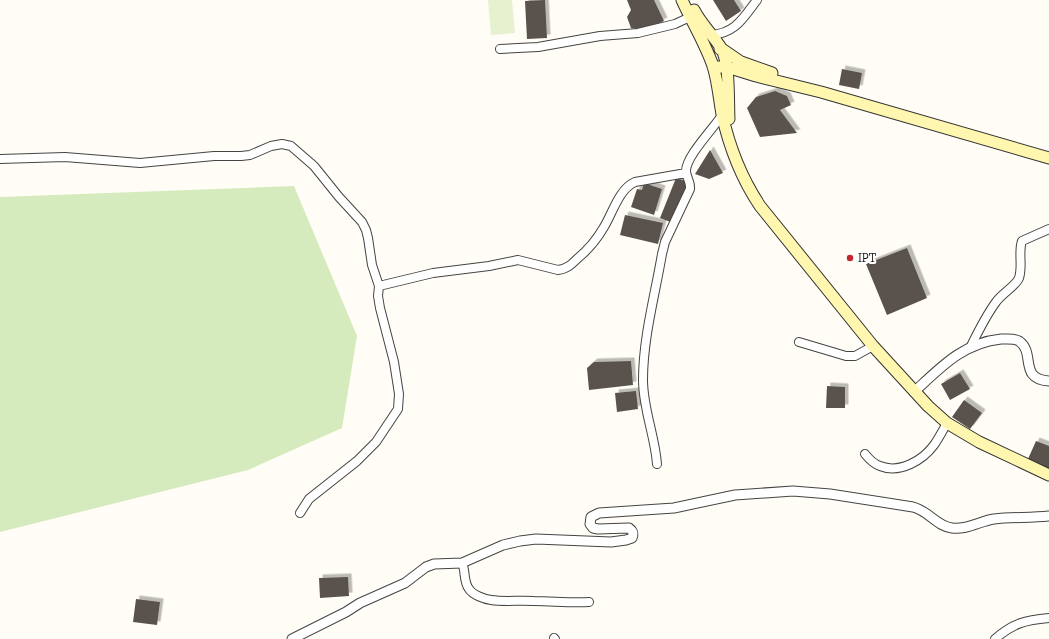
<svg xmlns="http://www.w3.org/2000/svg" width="1049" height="639" viewBox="0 0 1049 639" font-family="'Zilla Slab',serif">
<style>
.green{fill:#d5ebbd}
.pitch{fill:#e6f2cf}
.building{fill:#5a524d;filter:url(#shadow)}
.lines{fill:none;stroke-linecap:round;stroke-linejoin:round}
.minor-casing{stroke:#444;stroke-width:10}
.tertiary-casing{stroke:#444;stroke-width:11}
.secondary-casing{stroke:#333;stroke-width:13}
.minor{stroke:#fff;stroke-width:8}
.tertiary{stroke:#fff;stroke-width:9}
.secondary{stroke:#fff6b0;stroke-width:11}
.poi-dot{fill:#c4262e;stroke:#fff;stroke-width:1.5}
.labels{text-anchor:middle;stroke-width:4;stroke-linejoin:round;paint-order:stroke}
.poi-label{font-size:12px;fill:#111;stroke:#fff;text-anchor:start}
</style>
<defs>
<filter id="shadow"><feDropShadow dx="3.5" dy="-3.5" stdDeviation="0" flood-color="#0004"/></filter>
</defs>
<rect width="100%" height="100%" fill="#fffdf5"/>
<path class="green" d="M 294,186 L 357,336 L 342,428 L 248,470 L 0,532 L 0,197 Z"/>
<path class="pitch" d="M 488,0 L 512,0 L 515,33 L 491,35 Z"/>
<path class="building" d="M 545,0 L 547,38 L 527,39 L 525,1 Z
M 627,0 L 654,0 L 664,21 L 645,30 L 631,28 L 627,17 L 631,10 Z
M 713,0 L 734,0 L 741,11 L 726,21 Z
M 842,69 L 862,73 L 859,89 L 839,85 Z
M 775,91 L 787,96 L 791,105 L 780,110 L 797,133 L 760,137 L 747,108 L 756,97 Z
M 710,150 L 723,173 L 709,179 L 695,174 Z
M 676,178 L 688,182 L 673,223 L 660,218 Z
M 644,183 L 662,189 L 654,215 L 631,207 L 637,189 L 642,190 Z
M 625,215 L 663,223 L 658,244 L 620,235 Z
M 907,248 L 927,298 L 887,315 L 866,264 Z
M 631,361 L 633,385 L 589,390 L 587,368 L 594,362 Z
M 960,373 L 970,389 L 950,400 L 941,384 Z
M 827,386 L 845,387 L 845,408 L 826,408 Z
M 636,391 L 638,409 L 617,412 L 615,393 Z
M 964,400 L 982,413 L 970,429 L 952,417 Z
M 1036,441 L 1049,446 L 1049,469 L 1028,459 Z
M 348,577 L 349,596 L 320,598 L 319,578 Z
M 136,599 L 160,602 L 157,625 L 133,622 Z"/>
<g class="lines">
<g class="minor-casing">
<path id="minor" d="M 711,35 C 736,33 743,18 757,0
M 500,49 L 538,47 L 600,36 L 638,33 L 675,24 L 690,17
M 0,159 L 65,157 L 140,163 L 214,156 L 241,156 L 250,155 L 271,146 L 282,144 L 291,146 L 314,166 L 339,197 L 362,222 L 366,230 L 368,238 L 372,265 L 379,286 L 378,296 L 380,308 L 394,362 L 399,394 L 398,409 L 376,442 L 357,461 L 309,499 L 300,513
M 379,286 L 433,273 L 489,266 L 518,260 L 558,270 C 567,269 572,264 578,258 C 589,249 597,239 604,227 C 613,212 619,189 635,182 L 686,173
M 799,342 L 846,356 L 855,356 L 873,346
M 970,348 C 978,332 985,317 996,302 C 1002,293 1016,286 1019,278 C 1023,266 1018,252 1022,241 L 1049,229
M 865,454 C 869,459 874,464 880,466 C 900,474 923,460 934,445 C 939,438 943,430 947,423
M 657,464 C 655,436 643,409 643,380 C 643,338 655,295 662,254 L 665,242 L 690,189 C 691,182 686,177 686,171 C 686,156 714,128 722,115
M 462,563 C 466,571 463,581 469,589 C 473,595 484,599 491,600 C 505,602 519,600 534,601 C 552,601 570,603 589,602
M 554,638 L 555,639
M 995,639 C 1013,623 1026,620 1049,618"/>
</g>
<g class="tertiary-casing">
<path id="tertiary" d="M 914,392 C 941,367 963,343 1001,339 C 1007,339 1014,338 1019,341 C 1036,353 1018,379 1049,381
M 292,639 L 346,612 L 360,603 L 405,583 L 426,567 L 434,564 L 462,563 L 503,545 L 520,541 L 536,539 L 611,542 L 626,540 L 632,538 C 634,533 633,531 629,528 L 598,529 L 593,528 L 590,524 L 591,517 L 599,513 L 674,508 L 735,495 L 793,491 L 830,494 L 913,507 C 929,511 936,526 952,528 C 967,530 980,521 994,519 C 1012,517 1031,518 1049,516"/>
</g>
<g class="secondary-casing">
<path id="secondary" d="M 682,0 C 692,22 705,43 713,66 C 718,82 719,98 722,114 C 729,146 742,179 760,206 L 873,346 L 928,406 L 947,423 L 979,442 L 1049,475
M 694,10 C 701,24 713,35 721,48 C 730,62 728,101 729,119
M 720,49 L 722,49 L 741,62 L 772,73
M 713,67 L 727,67 L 756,76 L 821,92 L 1049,158"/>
</g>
<use href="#minor" class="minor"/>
<use href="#tertiary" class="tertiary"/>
<use href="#secondary" class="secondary"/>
</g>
<circle class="poi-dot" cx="850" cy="258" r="4"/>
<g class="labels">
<g class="poi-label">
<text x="858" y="262">IPT</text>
</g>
</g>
</svg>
